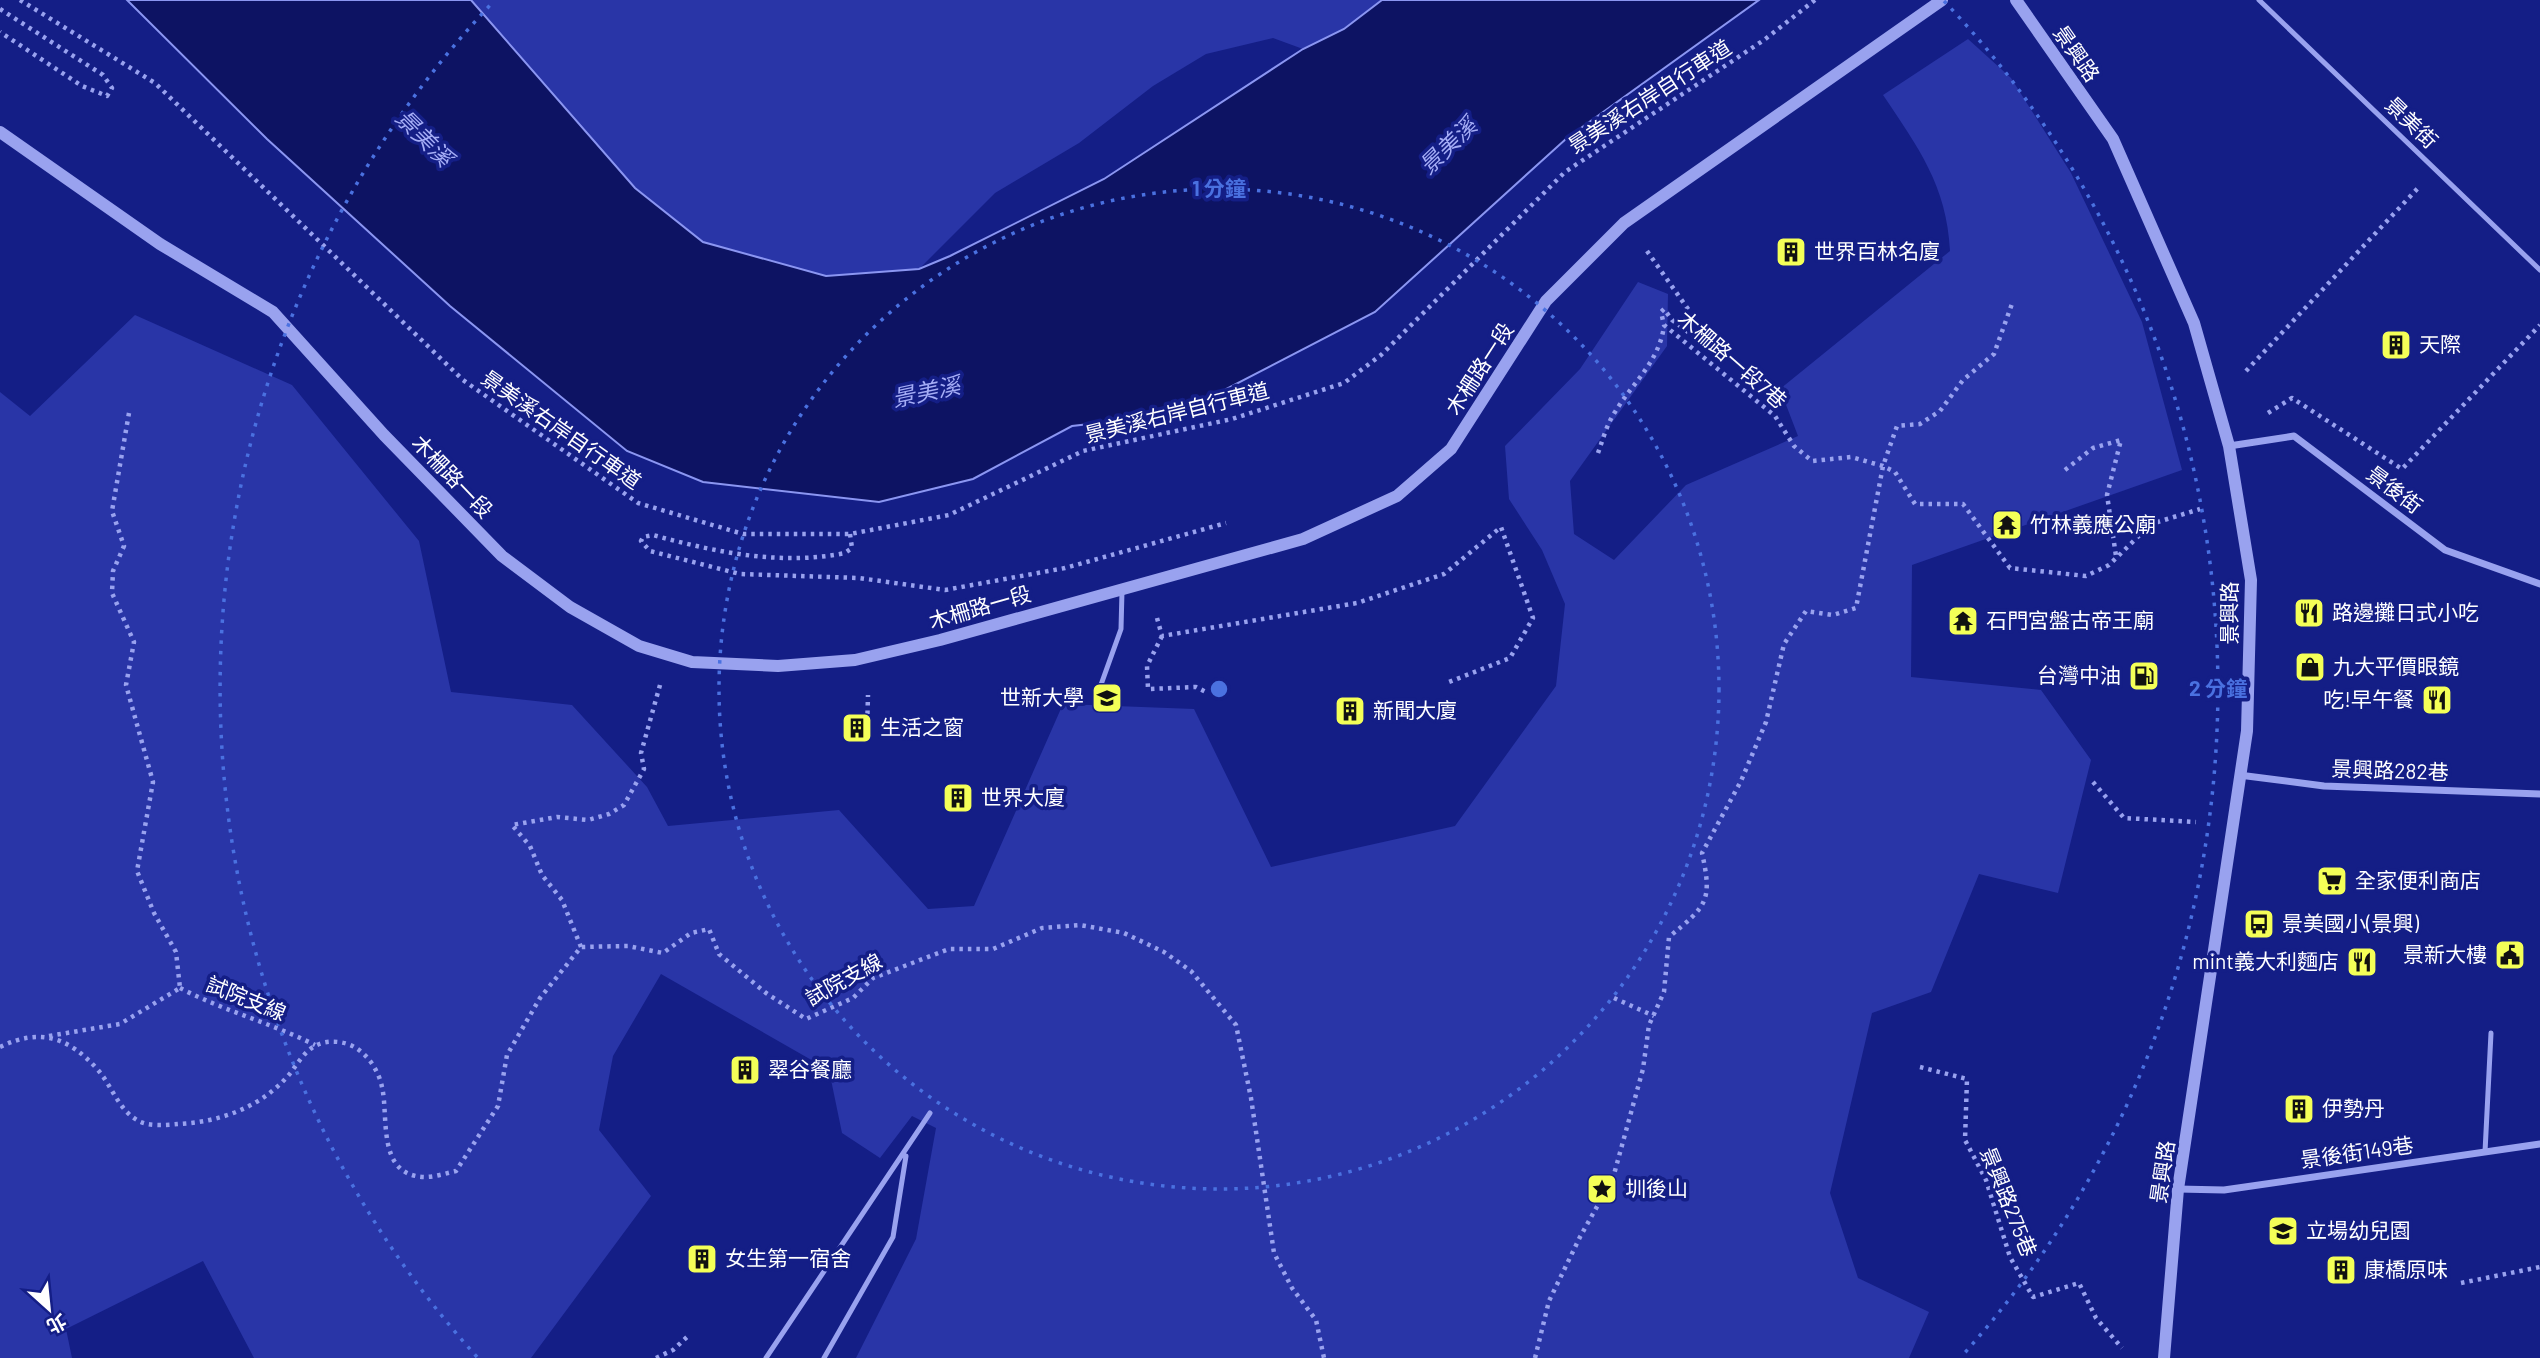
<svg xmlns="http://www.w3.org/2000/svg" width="2540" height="1358" viewBox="0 0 2540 1358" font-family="Barlow,'Noto Sans TC',sans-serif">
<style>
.green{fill:#2935a7}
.water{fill:#0d1363;stroke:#8b96f2;stroke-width:2}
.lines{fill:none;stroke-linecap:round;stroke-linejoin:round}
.path{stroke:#99a2ef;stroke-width:4.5;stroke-dasharray:3.5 5;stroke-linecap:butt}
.service{stroke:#99a2ef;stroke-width:5}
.minor{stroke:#99a2ef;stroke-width:7}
.tertiary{stroke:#99a2ef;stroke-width:12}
.ring{fill:none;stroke:#4a71e0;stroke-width:3.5;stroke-dasharray:3.5 7}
.labels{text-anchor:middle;stroke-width:7;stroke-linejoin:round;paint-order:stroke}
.street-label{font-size:21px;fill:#fff;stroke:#141e86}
.poi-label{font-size:21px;fill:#fff;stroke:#141e86;text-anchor:start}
.water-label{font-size:23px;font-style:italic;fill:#a5adf6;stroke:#141e86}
.centre{fill:#4a71e0;stroke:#141e86;stroke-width:3.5}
.ring-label{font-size:21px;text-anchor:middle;font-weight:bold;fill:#4a71e0;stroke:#141e86;stroke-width:7;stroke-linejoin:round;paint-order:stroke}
</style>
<rect width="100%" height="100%" fill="#141e86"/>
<path class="green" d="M 471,0 L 1382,0 L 1344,29 L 1303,49 L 1273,38 L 1206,54 L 1153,86 L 1079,143 L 995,193 L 919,269 L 826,276 L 703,242 L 635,188 Z
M 1968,39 L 2011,78 L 2071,173 L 2142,322 L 2182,470 L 1912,565 L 1911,677 L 2041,690 L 2091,760 L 2058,893 L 1979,874 L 1931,992 L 1872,1013 L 1830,1193 L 1858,1278 L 1929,1312 L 1909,1358 L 856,1358 L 916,1239 L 936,1128 L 912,1116 L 880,1158 L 842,1133 L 829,1070 L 661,974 L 613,1056 L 599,1130 L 651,1196 L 531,1358 L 254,1358 L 203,1261 L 66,1329 L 72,1358 L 0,1358 L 0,392 L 30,416 L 135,315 L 292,385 L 419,541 L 451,692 L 572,705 L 647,787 L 668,826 L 839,810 L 928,909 L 974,906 L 1063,704 L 1194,709 L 1271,867 L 1455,826 L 1556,686 L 1565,604 L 1542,550 L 1509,499 L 1505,446 L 1580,369 L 1638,282 L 1668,294 L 1667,346 L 1570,481 L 1574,534 L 1614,560 L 1686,485 L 1798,436 L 1780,389 L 1950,251 C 1947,186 1918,147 1883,95 Z"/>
<path class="water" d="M 127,0 L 471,0 L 635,188 L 703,242 L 826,276 L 919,269 L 950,256 L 1104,179 L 1303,49 L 1344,29 L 1382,0 L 1759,0 L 1567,138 L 1375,312 L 1178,414 L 1072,426 L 973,479 L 879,502 L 703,482 L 627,451 L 450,306 L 267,139 Z"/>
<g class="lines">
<path class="path" d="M 20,0 L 155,83 L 463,380 L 638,503 L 743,534 L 850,534 L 949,515 L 1083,451 L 1232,419 L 1344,383 L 1381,355 L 1565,172 L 1764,40 L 1815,0
M 0,9 L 103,75 L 112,88 L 107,96 L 82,86 L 0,32
M 1647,251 L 1707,336 L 1720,347 L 1715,352 L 1672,320 L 1664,309 L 1661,312 L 1664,325 L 1775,416 L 1794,446 L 1812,461 L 1851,457 L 1883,466 L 1895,472 L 1915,504 L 1963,504 L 2010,568 L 2086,576 L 2109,565 L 2151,524 L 2200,509
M 2246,371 L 2419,187
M 129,413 L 112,511 L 124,546 L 113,571 L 112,593 L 134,642 L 126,685 L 153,782 L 137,871 L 154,913 L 176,952 L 180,988
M 2268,413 L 2292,398 L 2402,469 L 2540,325
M 1598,453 C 1603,439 1607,424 1615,412 C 1633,382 1659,362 1664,326
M 2065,470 L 2093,448 L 2121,440 L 2107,495 L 2116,556
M 850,534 L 852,548 L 845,553 C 781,566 715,552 653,535 L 643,537 L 641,541 L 650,551 L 740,574 L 859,578 L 945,590 L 1065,568 L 1226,523
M 1157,618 L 1162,636 L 1357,603 L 1444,574 L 1501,527 L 1533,618 L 1510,658 L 1449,682
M 1162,636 L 1147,666 L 1148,689 L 1196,687 L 1208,693
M 867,731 L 868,695
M 2093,782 L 2124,818 L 2196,822
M 581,947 L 562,900 L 542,875 L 530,846 L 512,825 L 557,817 L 588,820 L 609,814 L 624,805 L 644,769 L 641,753 L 660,685
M 180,988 C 224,1011 271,1023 315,1045
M 1614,998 L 1654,1016
M 49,1036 L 120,1024 L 180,988
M 0,1047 C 39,1028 68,1036 98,1070 C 112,1086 118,1109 137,1120 C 147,1127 166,1125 178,1124 C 219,1122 259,1108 287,1077 C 296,1067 303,1052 315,1046 C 327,1039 345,1041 356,1048 C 369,1056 379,1072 382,1087 C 389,1117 376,1176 425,1177 C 435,1177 447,1173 456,1171 L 498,1106 L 507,1055 L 540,998 L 581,947 L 628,946 L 663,953 L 691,933 L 709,929 L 719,954 L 766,993 L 806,1019 L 853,998 L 873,978 L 949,949 L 993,949 L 1042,928 L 1080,925 L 1124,933 L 1164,952 L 1191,971 L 1236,1025 L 1251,1098 L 1274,1253 L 1292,1288 L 1316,1320 L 1324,1358
M 1920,1067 L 1967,1079 L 1965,1140 L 1986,1180 L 2010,1257 L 2033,1297 L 2079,1283 L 2096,1318 L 2122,1348
M 2461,1283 L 2540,1267
M 656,1358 L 673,1350 L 687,1337
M 1535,1358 L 1549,1301 L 1580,1237 L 1613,1178 L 1643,1069 L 1649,1025 L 1664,992 L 1669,937 C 1706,906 1713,902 1702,853 L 1741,781 L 1766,722 L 1784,644 L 1806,611 L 1833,615 L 1856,608 L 1883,466 L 1897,426 L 1920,424 L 1940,411 L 1963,380 L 1994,354 L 2013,301"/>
<path class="service" d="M 2259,0 L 2540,270
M 1098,693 L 1121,629 L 1122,591
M 2485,1152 L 2491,1033
M 766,1358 L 930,1113
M 824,1358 L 893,1237 L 906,1156"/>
<path class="minor" d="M 2229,446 L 2294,436 L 2445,550 L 2540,584
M 2239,775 L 2324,786 L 2540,794
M 2178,1189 L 2224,1190 L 2540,1144"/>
<path class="tertiary" d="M 2016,0 L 2113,139 L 2194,323 L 2229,446 L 2251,580 L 2247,731 L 2178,1189 L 2164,1358
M 0,132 L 160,244 L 273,312 L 384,435 L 502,556 L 570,607 L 639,646 L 692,662 L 778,666 L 855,660 L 940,640 L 1303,539 L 1397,496 L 1451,449 L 1546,301 L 1624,223 L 1942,0"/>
</g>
<g class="ring">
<circle cx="1219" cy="689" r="500"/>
<path d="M477 1357A999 999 0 0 1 494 1M1944 1A999 999 0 0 1 1961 1357"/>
</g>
<defs>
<g id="building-square" transform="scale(1.575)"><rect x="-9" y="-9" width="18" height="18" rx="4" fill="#f4ff57" stroke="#141e86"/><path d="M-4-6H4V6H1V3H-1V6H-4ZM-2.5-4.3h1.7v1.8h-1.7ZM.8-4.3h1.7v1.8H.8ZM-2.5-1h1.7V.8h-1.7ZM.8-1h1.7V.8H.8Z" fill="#111"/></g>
<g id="temple-square" transform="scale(1.575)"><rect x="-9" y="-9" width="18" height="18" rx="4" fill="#f4ff57" stroke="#141e86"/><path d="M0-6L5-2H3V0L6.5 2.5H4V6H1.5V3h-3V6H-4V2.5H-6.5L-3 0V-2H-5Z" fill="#111"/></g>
<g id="restaurant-square" transform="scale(1.575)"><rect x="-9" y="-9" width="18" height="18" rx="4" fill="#f4ff57" stroke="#141e86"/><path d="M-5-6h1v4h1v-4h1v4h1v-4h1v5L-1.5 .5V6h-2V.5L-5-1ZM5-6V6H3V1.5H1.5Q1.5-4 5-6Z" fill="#111"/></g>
<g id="shop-square" transform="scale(1.575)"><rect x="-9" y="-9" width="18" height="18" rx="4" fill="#f4ff57" stroke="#141e86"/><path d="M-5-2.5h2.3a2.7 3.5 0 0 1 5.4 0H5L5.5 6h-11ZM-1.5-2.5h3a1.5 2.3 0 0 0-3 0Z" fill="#111"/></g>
<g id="fuel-square" transform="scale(1.575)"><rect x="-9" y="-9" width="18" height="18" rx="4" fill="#f4ff57" stroke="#141e86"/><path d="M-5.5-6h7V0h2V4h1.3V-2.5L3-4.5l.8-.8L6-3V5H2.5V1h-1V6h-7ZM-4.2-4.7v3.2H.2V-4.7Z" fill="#111"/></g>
<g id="university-square" transform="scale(1.575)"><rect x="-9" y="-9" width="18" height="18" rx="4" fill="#f4ff57" stroke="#141e86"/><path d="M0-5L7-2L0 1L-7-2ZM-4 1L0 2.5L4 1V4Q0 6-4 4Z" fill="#111"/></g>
<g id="supermarket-square" transform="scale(1.575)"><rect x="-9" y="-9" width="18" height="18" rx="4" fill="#f4ff57" stroke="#141e86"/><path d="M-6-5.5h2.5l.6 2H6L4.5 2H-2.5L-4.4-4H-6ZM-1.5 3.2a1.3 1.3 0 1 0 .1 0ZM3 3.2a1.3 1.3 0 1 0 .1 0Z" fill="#111"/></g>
<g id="bus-square" transform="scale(1.575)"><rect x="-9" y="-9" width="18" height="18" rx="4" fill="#f4ff57" stroke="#141e86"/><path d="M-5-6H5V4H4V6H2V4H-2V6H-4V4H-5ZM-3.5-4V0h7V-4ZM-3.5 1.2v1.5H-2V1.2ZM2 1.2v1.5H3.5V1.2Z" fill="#111"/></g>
<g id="civic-square" transform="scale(1.575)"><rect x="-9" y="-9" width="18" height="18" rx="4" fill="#f4ff57" stroke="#141e86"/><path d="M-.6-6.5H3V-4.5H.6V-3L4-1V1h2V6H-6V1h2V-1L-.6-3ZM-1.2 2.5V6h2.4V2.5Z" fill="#111"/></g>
<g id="sight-square" transform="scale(1.575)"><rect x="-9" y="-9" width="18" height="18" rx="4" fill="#f4ff57" stroke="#141e86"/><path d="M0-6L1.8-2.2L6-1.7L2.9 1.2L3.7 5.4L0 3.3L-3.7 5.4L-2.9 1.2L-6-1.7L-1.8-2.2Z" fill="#111"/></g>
<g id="school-square" transform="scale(1.575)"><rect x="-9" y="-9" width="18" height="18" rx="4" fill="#f4ff57" stroke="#141e86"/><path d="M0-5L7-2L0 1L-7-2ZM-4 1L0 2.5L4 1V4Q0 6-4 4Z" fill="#111"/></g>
</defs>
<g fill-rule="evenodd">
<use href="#building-square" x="1791" y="252"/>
<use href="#building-square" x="2396" y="345"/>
<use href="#temple-square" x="2007" y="525"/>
<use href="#restaurant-square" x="2309" y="613"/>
<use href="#temple-square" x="1963" y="621"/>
<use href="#shop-square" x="2310" y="667"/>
<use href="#fuel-square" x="2144" y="676"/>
<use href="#university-square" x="1107" y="698"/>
<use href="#restaurant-square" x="2437" y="700"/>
<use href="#building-square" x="1350" y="711"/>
<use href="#building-square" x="857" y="728"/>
<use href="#building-square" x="958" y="798"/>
<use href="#supermarket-square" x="2332" y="881"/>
<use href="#bus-square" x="2259" y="924"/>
<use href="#civic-square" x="2510" y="955"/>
<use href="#restaurant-square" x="2362" y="962"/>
<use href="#building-square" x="745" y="1070"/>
<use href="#building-square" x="2299" y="1109"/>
<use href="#sight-square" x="1602" y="1189"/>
<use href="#school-square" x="2283" y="1231"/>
<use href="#building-square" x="702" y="1259"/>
<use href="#building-square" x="2341" y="1270"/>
</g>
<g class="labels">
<g class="street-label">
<text transform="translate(2076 54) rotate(55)" y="7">景興路</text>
<text transform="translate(1650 97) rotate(-33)" y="7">景美溪右岸自行車道</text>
<text transform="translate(2411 123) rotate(44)" y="7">景美街</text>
<text transform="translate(1732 360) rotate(41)" y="7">木柵路一段7巷</text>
<text transform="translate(1480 369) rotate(-57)" y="7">木柵路一段</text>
<text transform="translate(1177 413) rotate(-14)" y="7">景美溪右岸自行車道</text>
<text transform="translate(561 430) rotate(35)" y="7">景美溪右岸自行車道</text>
<text transform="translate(452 477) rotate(46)" y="7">木柵路一段</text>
<text transform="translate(2394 490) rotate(37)" y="7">景後街</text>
<text transform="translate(980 608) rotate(-16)" y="7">木柵路一段</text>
<text transform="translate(2230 613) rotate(-90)" y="7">景興路</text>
<text transform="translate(2390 771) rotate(2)" y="7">景興路282巷</text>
<text transform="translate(844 980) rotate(-29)" y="7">試院支線</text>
<text transform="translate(246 999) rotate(22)" y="7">試院支線</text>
<text transform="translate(2357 1153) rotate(-8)" y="7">景後街149巷</text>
<text transform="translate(2163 1172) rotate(-82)" y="7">景興路</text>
<text transform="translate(2008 1202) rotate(68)" y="7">景興路275巷</text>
</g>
<g class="poi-label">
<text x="1814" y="259">世界百林名廈</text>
<text x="2419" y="352">天際</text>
<text x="2030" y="532">竹林義應公廟</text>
<text x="2332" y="620">路邊攤日式小吃</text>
<text x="1986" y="628">石門宮盤古帝王廟</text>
<text x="2333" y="674">九大平價眼鏡</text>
<text x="2121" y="683" text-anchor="end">台灣中油</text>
<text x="1084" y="705" text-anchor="end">世新大學</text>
<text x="2414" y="707" text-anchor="end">吃!早午餐</text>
<text x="1373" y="718">新聞大廈</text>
<text x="880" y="735">生活之窗</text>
<text x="981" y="805">世界大廈</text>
<text x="2355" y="888">全家便利商店</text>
<text x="2282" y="931">景美國小(景興)</text>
<text x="2487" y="962" text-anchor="end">景新大樓</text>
<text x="2339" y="969" text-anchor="end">mint義大利麵店</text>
<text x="768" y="1077">翠谷餐廳</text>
<text x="2322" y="1116">伊勢丹</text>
<text x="1625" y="1196">圳後山</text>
<text x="2306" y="1238">立場幼兒園</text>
<text x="725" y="1266">女生第一宿舍</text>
<text x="2364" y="1277">康橋原味</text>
</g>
<g class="water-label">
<text transform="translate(424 138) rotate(45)" y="8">景美溪</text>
<text transform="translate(1448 146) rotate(-44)" y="8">景美溪</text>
<text transform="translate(926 392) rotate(-12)" y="8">景美溪</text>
</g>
</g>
<circle cx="1219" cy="689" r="10" class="centre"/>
<g class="ring-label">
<text x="1219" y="196">1 分鐘</text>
<text x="2218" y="696">2 分鐘</text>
</g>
<g transform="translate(49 1309) rotate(153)" stroke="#141e86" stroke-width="5" paint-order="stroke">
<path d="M0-5L12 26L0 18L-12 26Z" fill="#ffffff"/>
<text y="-10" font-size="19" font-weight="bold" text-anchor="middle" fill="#ffffff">北</text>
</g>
</svg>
